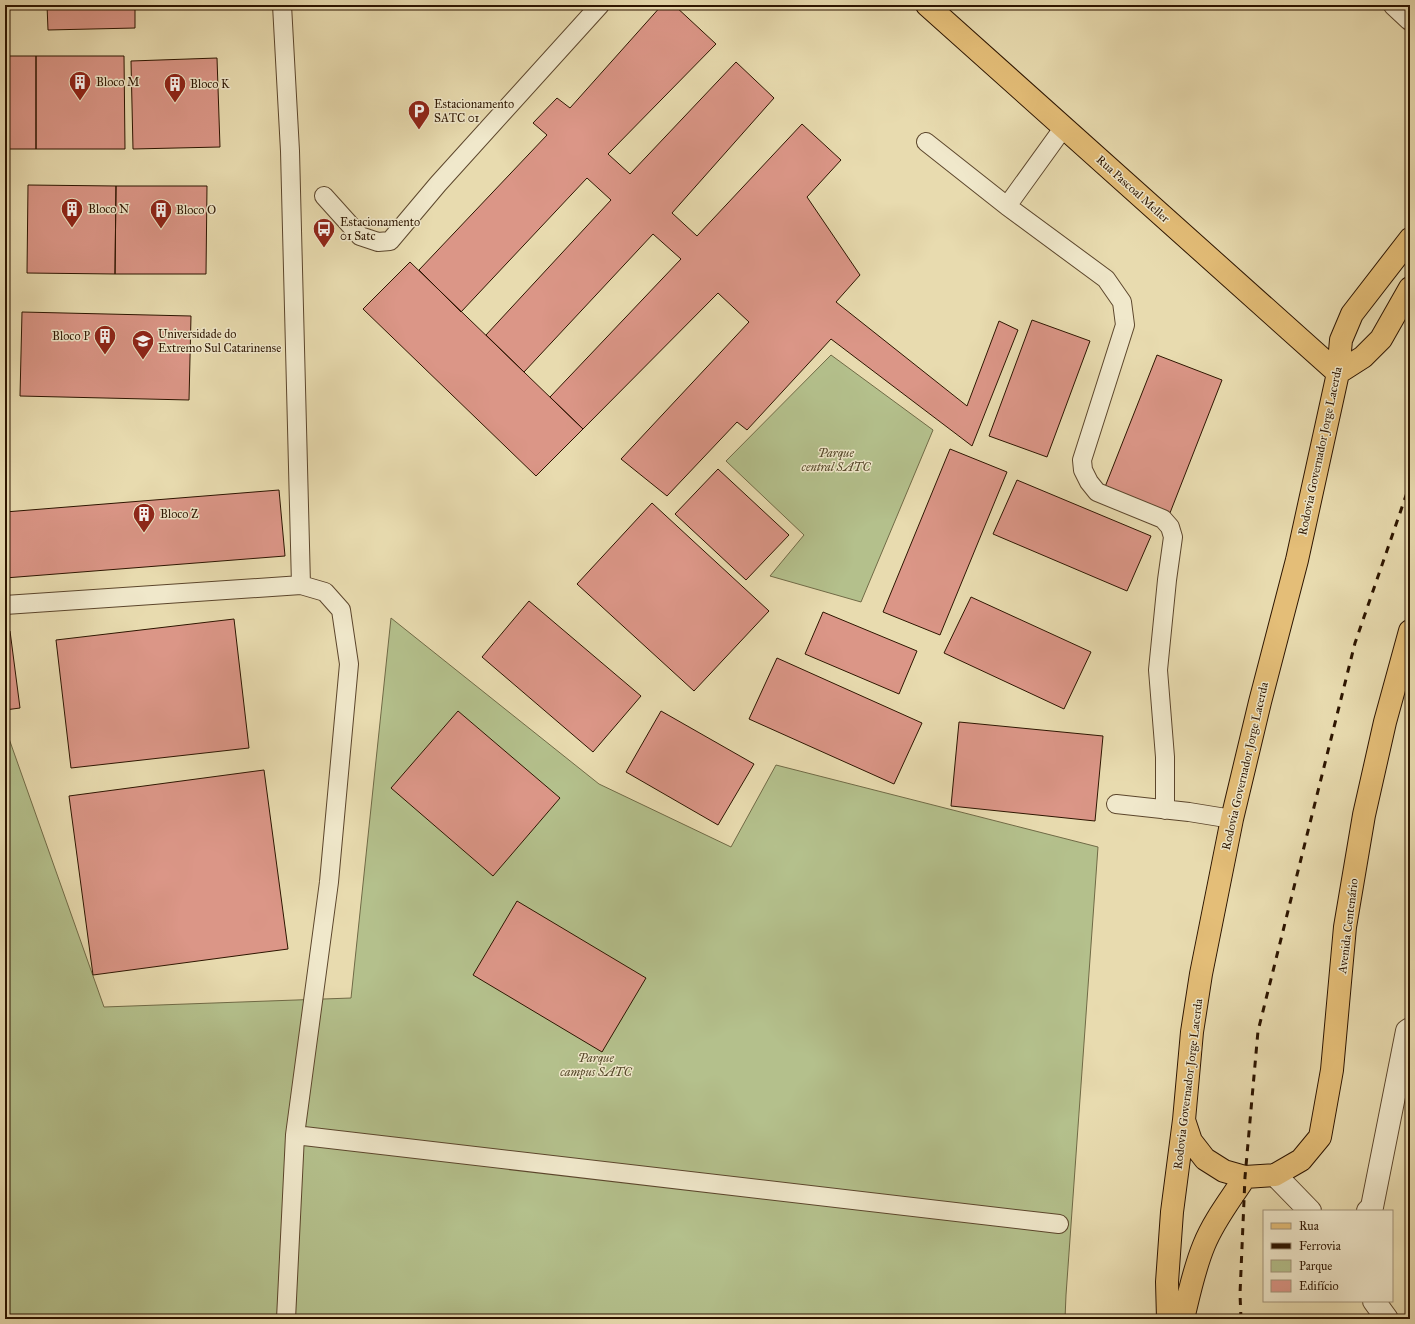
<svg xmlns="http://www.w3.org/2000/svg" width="1415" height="1324" viewBox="0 0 1415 1324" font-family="'IM FELL Great Primer',serif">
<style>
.green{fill:#b4c08c;stroke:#706a46}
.building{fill:#db9687;stroke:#2d1500}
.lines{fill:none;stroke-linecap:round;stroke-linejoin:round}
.service-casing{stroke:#5c462c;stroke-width:20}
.minor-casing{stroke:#5c462c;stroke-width:24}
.primary-casing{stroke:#2d1500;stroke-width:24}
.service{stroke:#f0e8cb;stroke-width:18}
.minor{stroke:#f0e8cb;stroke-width:22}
.primary{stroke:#e4be78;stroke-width:22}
.rail{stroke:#2d1500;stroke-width:3;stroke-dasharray:7 7;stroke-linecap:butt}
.labels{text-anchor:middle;stroke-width:3;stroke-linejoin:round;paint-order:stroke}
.poi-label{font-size:12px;fill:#2d1500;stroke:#f0e8cb;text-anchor:start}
.street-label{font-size:12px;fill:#2d1500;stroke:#f0e8cb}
.park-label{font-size:12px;font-style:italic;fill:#56482a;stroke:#f0e8cb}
</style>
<rect width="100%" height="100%" fill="#e8dbaf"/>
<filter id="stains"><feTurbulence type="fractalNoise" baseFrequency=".005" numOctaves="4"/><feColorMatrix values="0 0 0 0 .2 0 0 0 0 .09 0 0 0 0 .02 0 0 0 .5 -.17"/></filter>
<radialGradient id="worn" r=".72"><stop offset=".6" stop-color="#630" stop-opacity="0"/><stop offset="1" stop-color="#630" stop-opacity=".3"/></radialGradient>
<path class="green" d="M 831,355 L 933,430 L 861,602 L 770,576 L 804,535 L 726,461 Z
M 391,618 L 599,784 L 731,847 L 776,765 L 1098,847 L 1066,1295 L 1065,1319 L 5,1319 L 5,734 L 7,733 L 104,1007 L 351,998 Z"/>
<path class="building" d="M 47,5 L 135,5 L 135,28 L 48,30 Z
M 662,5 L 674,5 L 716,44 L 608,154 L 630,174 L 736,62 L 774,98 L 672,213 L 697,236 L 802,124 L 841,160 L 807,197 L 860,275 L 836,302 L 967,406 L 999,321 L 1018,330 L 972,446 L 831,339 L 747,430 L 737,422 L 667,496 L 621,459 L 749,322 L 718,293 L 583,429 L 550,397 L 681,259 L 653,234 L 524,372 L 486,335 L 611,200 L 587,178 L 461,312 L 419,270 L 547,135 L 533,123 L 557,98 L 570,108 Z
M 5,56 L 36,56 L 36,149 L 5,149 Z
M 36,56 L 124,56 L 125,149 L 36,149 Z
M 217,58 L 220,147 L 133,149 L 131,61 Z
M 28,185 L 116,186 L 115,274 L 27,273 Z
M 116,186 L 207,186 L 206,274 L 115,274 Z
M 410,262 L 583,429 L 536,476 L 363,309 Z
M 22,312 L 191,316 L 189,400 L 20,396 Z
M 1032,320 L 1090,341 L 1047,457 L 989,436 Z
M 1157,355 L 1222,380 L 1168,518 L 1103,492 Z
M 950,449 L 1007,472 L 940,635 L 883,612 Z
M 718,469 L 789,535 L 746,580 L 675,514 Z
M 1017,480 L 1151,536 L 1127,591 L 993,534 Z
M 279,490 L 285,556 L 5,578 L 5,512 Z
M 652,503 L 769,611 L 694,691 L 577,584 Z
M 971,597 L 1091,652 L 1064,709 L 944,653 Z
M 529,601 L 641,696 L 593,752 L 482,657 Z
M 823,612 L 917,651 L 899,694 L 805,654 Z
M 234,619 L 249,748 L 71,768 L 56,640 Z
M 5,631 L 10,631 L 20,708 L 5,710 Z
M 777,658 L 922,723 L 894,784 L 749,719 Z
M 458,711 L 560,798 L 493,876 L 391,788 Z
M 661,711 L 754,764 L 718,825 L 626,772 Z
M 959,722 L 1103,736 L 1095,821 L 951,806 Z
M 264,770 L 288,949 L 93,975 L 69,796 Z
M 517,901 L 646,978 L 602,1052 L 473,975 Z"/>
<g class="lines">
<g class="service-casing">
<path id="service" d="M 282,5 L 290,151 L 301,585
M 1064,127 L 1007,206 L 1106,279 L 1122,302 L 1125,325 L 1082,460 L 1083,470 L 1089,482 L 1097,492 L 1163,519 L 1170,527 L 1173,537 L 1167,580 L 1158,670 L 1165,757 L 1165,810
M 926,142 L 1007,206
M 324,196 L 360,236 L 378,242 L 390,241 L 438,184 L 600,5
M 5,605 L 301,585 L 325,592 L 341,610 L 349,664 L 329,882 L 295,1135 L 286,1319
M 1116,804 L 1189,812 L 1232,819
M 295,1135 L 1059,1224"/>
</g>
<g class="minor-casing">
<path id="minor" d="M 1395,5 L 1410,19
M 1275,1175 L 1310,1211
M 1368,1211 L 1372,1207 L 1407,1031 L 1410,1029
M 1374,1301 L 1387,1319"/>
</g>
<g class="primary-casing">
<path id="primary" d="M 927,5 L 1338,373
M 1338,373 L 1363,357 L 1381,339 L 1410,288
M 1184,1120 L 1191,1141 L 1205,1159 L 1224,1171 L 1245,1177 L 1275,1175 L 1301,1160 L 1320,1137 L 1332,1070 L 1345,927 L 1364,815 L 1385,722 L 1410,631
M 1168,1319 L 1167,1282 L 1172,1212 L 1184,1120 L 1192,1032 L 1201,974 L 1232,819 L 1260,702 L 1297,560 L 1338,373 L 1341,340 L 1352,314 L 1410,239
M 1183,1319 C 1189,1294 1194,1269 1204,1245 C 1214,1220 1231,1199 1245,1177"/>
</g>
<use href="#service" class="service"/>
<use href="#minor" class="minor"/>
<use href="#primary" class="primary"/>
<path class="rail" d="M 1241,1319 L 1240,1294 L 1245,1177 L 1258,1031 L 1355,643 L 1410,484"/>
</g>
<defs>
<g id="building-pin" transform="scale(1.15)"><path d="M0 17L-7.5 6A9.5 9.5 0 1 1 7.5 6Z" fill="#8f2418" stroke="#f0e8cb"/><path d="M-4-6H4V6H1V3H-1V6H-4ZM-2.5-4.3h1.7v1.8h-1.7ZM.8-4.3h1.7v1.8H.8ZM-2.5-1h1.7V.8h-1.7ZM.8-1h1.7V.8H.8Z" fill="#fff"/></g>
<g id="parking-pin" transform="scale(1.15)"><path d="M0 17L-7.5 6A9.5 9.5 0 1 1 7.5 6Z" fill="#8f2418" stroke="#f0e8cb"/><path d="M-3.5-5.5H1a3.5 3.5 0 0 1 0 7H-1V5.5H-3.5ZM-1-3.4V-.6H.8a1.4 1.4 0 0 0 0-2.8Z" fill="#fff"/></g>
<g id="bus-pin" transform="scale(1.15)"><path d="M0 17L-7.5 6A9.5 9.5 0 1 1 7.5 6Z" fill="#8f2418" stroke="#f0e8cb"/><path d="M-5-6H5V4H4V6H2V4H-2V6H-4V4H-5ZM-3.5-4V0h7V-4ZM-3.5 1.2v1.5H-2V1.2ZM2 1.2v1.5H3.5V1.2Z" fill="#fff"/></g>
<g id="university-pin" transform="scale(1.15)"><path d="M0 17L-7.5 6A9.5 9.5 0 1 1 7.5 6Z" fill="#8f2418" stroke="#f0e8cb"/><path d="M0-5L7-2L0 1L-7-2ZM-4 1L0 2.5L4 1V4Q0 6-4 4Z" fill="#fff"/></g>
</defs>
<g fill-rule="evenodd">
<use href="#building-pin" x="80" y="82"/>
<use href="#building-pin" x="175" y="84"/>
<use href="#parking-pin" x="419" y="111"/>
<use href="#building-pin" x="72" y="209"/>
<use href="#building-pin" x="161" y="210"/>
<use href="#bus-pin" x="324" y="229"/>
<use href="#building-pin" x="105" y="336"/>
<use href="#university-pin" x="143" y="341"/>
<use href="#building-pin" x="144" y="514"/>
</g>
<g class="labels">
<g class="poi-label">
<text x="96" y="86">Bloco M</text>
<text x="190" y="88">Bloco K</text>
<text x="434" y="108">Estacionamento<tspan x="434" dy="14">SATC 01</tspan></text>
<text x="88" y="213">Bloco N</text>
<text x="176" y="214">Bloco O</text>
<text x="340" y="226">Estacionamento<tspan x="340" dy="14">01 Satc</tspan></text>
<text x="158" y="338">Universidade do<tspan x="158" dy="14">Extremo Sul Catarinense</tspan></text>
<text x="90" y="340" text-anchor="end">Bloco P</text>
<text x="160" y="518">Bloco Z</text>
</g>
<g class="street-label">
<text transform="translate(1133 189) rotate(42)" y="4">Rua Pascoal Meller</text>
<text transform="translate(1320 451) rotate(-78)" y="4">Rodovia Governador Jorge Lacerda</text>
<text transform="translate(1245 766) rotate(-77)" y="4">Rodovia Governador Jorge Lacerda</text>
<text transform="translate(1348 926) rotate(-83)" y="4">Avenida Centenário</text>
<text transform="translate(1188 1084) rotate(-83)" y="4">Rodovia Governador Jorge Lacerda</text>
</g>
<g class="park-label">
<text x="836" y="457">Parque<tspan x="836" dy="14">central SATC</tspan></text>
<text x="596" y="1062">Parque<tspan x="596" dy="14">campus SATC</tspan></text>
</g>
</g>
<rect width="1415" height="1324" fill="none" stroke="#e8dbaf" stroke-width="20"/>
<rect x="6" y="6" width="1403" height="1312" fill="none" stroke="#2d1500" stroke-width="2"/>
<rect x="10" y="10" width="1395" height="1304" fill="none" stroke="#2d1500"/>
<rect x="1263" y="1210" width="130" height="92" fill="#f0e8cb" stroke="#a2947a"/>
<rect x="1271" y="1223" width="20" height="6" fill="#e4be78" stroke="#a2947a"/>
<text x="1299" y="1230" font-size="12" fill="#2d1500">Rua</text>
<rect x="1271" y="1243" width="20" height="6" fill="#2d1500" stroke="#a2947a"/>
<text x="1299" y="1250" font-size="12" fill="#2d1500">Ferrovia</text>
<rect x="1271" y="1260" width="20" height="12" fill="#b4c08c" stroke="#a2947a"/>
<text x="1299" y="1270" font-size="12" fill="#2d1500">Parque</text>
<rect x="1271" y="1280" width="20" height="12" fill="#db9687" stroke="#a2947a"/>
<text x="1299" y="1290" font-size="12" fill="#2d1500">Edifício</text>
<rect width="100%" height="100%" filter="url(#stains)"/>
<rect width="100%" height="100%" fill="url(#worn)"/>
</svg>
